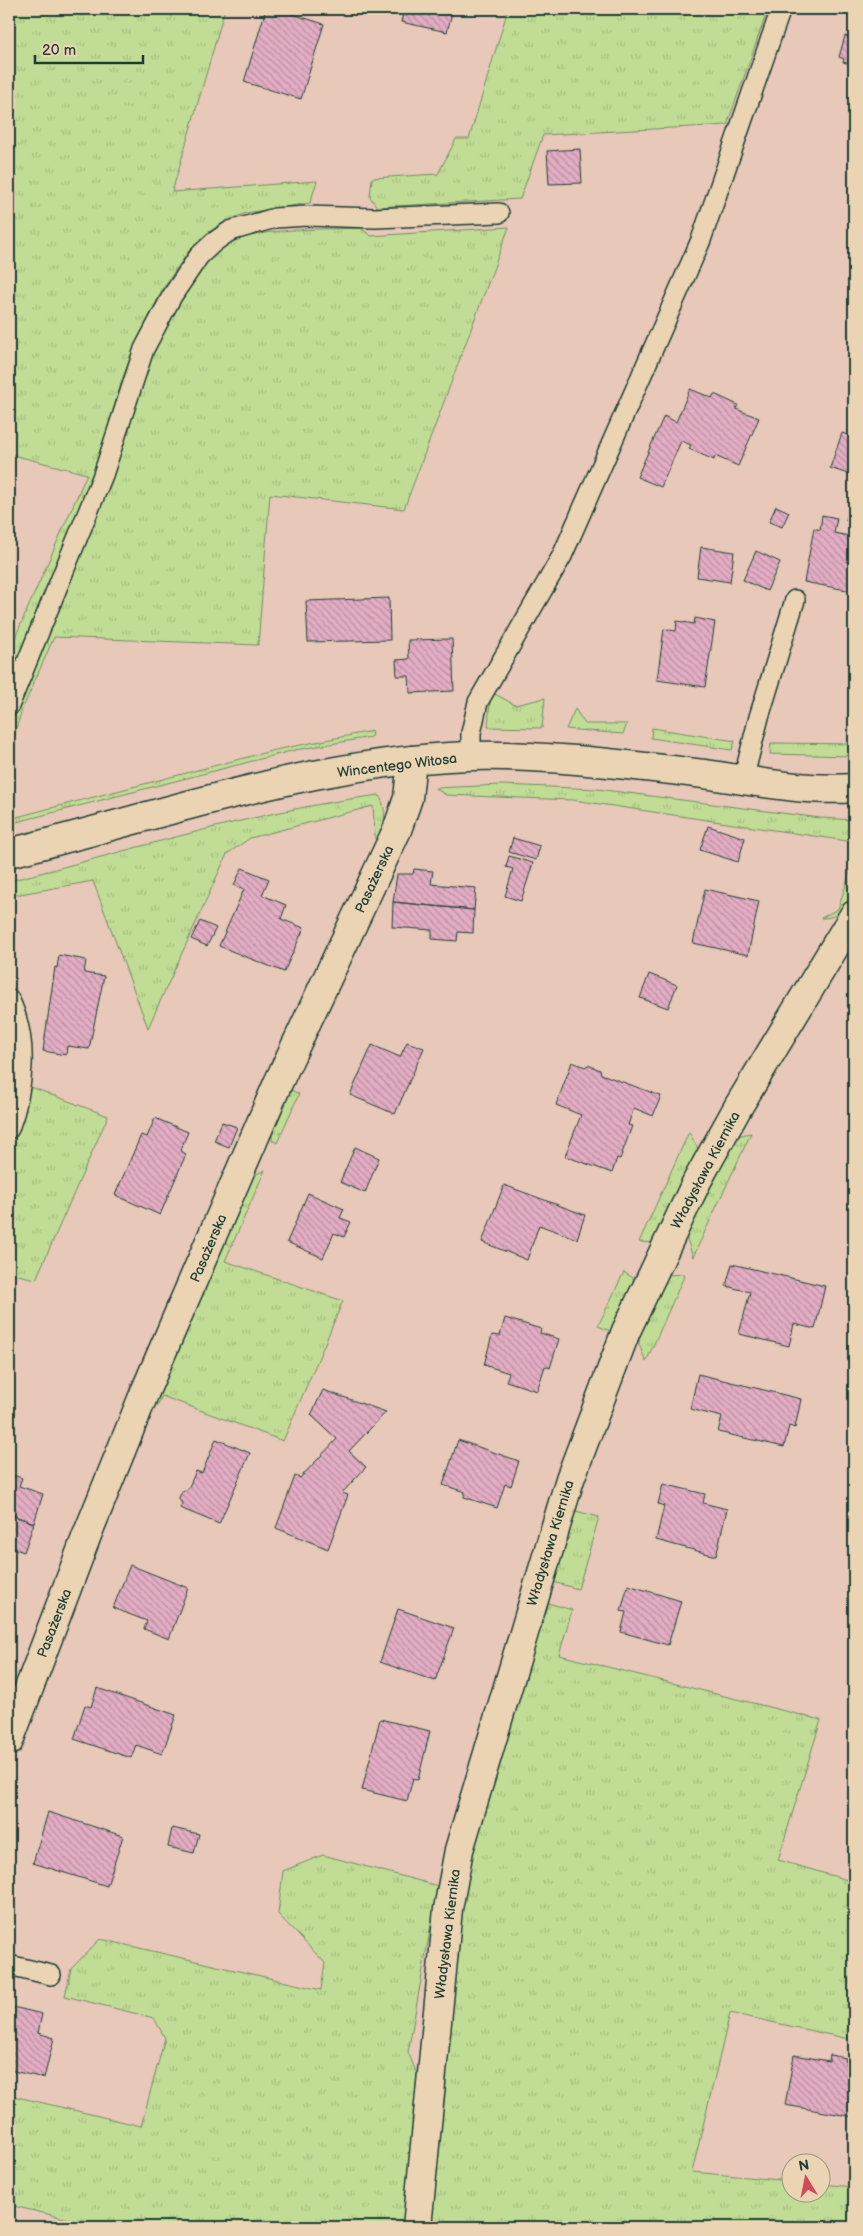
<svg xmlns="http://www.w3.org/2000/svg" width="863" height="2236" viewBox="0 0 863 2236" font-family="'Balsamiq Sans',sans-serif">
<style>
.grass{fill:url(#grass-tufts);stroke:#708d64}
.building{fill:url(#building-back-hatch);stroke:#1f3d34}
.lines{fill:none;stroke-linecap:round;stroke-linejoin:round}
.service-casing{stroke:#1f3d34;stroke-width:22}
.minor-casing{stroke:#1f3d34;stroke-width:31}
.tertiary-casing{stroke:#1f3d34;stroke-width:31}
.service{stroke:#ead4b3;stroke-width:19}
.minor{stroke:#ead4b3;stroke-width:28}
.tertiary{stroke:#ead4b3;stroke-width:28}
.labels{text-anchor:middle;stroke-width:4;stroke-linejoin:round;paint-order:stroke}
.street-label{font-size:14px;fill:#1f3d34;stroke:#ead4b3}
</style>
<defs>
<pattern id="grass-tufts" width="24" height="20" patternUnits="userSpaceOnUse" patternTransform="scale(1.25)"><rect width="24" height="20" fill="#c1dd95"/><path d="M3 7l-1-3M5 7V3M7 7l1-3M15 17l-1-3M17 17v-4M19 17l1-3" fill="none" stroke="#a5bf81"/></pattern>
<pattern id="building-back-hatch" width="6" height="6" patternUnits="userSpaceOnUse" patternTransform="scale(1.25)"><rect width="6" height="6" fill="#e3adc4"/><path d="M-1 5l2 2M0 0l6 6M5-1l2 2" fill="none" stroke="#b78ea0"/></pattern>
</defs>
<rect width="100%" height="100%" fill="#e8c8b8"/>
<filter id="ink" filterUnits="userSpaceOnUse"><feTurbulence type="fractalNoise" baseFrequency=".02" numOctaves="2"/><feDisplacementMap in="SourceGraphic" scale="10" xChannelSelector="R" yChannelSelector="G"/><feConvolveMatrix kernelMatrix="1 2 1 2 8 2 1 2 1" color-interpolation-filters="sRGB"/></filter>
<g filter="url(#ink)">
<path class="grass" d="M 9,9 L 225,9 L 172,192 L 317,181 L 310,203 L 246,213 L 224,222 L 206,234 L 191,248 L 163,288 L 135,345 L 122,380 L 94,474 L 9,683 L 9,651 L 87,474 L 9,454 Z
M 508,9 L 768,9 L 727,125 L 543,135 L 520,199 L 377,207 L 370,197 L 372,178 L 438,174 L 456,139 L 469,139 Z
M 509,227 L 404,509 L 270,494 L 258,645 L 54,637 L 22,710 L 9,751 L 9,727 L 152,351 C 169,316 200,251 240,239 C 277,227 321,230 361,228 L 371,236 Z
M 495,694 L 515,705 L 545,698 L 542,728 L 488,727 L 490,701 Z
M 575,709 L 585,724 L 627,724 L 623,734 L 566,729 Z
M 652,728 L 735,741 L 732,750 L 651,738 Z
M 372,731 L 371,737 L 295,750 L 9,824 L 9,819 L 275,750 Z
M 771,743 L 854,744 L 854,756 L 770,754 Z
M 502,785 L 597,789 L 820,818 L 854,820 L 854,842 L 573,800 L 446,795 L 435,788 Z
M 379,795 C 389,813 384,829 376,848 L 373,806 L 250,838 L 227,854 L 148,1028 L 93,881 L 9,896 L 9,881 C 130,851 254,811 379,795 Z
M 854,859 C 854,869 857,885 854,895 C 850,909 834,919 821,918 L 838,909 Z
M 330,1005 L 291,1090 L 299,1094 L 277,1143 L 272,1140 L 272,1130 L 326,1007 Z
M 31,1087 L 108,1116 L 36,1279 L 9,1273 L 9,1148 L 19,1125 Z
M 689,1132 L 698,1149 L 654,1243 L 639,1242 Z
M 751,1133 L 693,1257 L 686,1236 L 737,1136 Z
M 265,1170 L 225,1261 L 343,1301 L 283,1441 L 162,1396 L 157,1406 L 155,1396 L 253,1176 Z
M 624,1272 L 636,1280 L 604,1360 L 598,1362 L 610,1331 L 598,1326 Z
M 685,1274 L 646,1362 L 639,1344 L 640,1333 L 667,1275 Z
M 572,1510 L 599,1517 L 578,1589 L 553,1582 Z
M 548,1603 L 572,1610 L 559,1655 L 821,1720 L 778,1860 L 854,1882 L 854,2040 L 730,2013 L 692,2172 L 790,2181 L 790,2194 L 820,2194 L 821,2184 L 854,2187 L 854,2227 L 638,2227 L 637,2225 L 627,2227 L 425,2227 L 455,1911 L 541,1607 Z
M 323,1855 L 438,1886 L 408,2052 L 417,2074 L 407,2227 L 103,2227 L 9,2205 L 9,2095 L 141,2126 L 165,2038 L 154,2018 L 65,1996 L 71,1969 L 100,1939 L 321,1990 L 325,1963 L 278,1914 L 283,1871 Z"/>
<path class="building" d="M 266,9 L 276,9 L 324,24 L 301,99 L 244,82 Z
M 404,9 L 453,9 L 447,32 L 401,22 Z
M 854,19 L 854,65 L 843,62 L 844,59 L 839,57 L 845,36 L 849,37 Z
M 580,149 L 582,183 L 549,184 L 547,151 Z
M 690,389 L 712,398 L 714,394 L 738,405 L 736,409 L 759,418 L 738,466 L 715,456 L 714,460 L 689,449 L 691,445 L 681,441 L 661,487 L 637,477 L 664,416 L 676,422 Z
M 842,433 L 854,437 L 854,476 L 830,468 Z
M 852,494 L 854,494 L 854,522 L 846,521 Z
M 776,506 L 789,512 L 782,527 L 769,522 Z
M 822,515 L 837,518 L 834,533 L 854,537 L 854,581 L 852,591 L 804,582 L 814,528 L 820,530 Z
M 701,547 L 734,552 L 730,582 L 697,577 Z
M 756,551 L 780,562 L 767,591 L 743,580 Z
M 389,598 L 390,640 L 308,642 L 306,601 Z
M 695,618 L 715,622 L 705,687 L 657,680 L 664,629 L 676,631 L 677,621 L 694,624 Z
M 452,639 L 454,691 L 410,693 L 409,676 L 397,676 L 396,660 L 409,659 L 408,640 Z
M 708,826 L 745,838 L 738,862 L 700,850 Z
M 513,838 L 540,846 L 536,860 L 509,852 Z
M 509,856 L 533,863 L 521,901 L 505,896 L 513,869 L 506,867 Z
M 242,868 L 269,879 L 262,895 L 286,905 L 281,919 L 304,928 L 284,972 L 219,946 L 244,889 L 234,885 Z
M 414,869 L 433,871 L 431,884 L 476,888 L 474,910 L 393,902 L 397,874 L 413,874 Z
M 705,889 L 759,901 L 748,955 L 693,943 Z
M 393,902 L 474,910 L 473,933 L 458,932 L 457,941 L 432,939 L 432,930 L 392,927 Z
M 200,921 L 216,928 L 207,946 L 191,939 Z
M 59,955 L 86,960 L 84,973 L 104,976 L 89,1049 L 67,1046 L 66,1055 L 43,1051 L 55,967 L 57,968 Z
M 649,974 L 677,985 L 668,1008 L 640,998 Z
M 407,1042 L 424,1048 L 395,1114 L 350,1095 L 372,1045 L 400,1057 Z
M 572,1062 L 585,1067 L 588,1065 L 600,1070 L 601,1074 L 661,1096 L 653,1116 L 634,1108 L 628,1125 L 632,1126 L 620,1159 L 617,1158 L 612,1173 L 565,1156 L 581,1115 L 556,1105 Z
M 155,1118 L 188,1132 L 180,1151 L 186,1154 L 160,1215 L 115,1195 L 141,1135 L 147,1137 Z
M 222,1122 L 237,1127 L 229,1147 L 214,1141 Z
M 355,1147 L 379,1158 L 365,1193 L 340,1182 Z
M 504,1185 L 585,1215 L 577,1239 L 539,1225 L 527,1260 L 482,1242 Z
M 308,1193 L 344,1209 L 340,1218 L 351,1222 L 344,1237 L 334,1233 L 323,1258 L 287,1242 Z
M 732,1264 L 825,1286 L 815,1329 L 794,1324 L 789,1346 L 739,1334 L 750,1292 L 726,1286 Z
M 505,1318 L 541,1329 L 540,1333 L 559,1339 L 550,1368 L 545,1366 L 537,1391 L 506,1381 L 509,1373 L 484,1365 L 492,1335 L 500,1336 Z
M 698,1374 L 801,1399 L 795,1428 L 789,1426 L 784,1447 L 718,1432 L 722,1417 L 690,1409 Z
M 323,1390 L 386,1412 L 349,1451 L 366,1467 L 342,1493 L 348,1495 L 328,1549 L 276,1528 L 295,1476 L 300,1478 L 337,1439 L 311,1415 Z
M 216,1439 L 250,1453 L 219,1524 L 180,1508 L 182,1504 L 179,1498 L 182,1491 L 188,1489 L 196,1471 L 202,1473 Z
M 458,1440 L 519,1461 L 511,1486 L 505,1484 L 497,1508 L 464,1497 L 465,1492 L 443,1485 Z
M 9,1474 L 22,1478 L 19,1486 L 43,1494 L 34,1523 L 9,1514 Z
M 663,1484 L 705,1494 L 703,1503 L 727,1509 L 716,1556 L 656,1540 L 664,1506 L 658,1504 Z
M 9,1514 L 34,1523 L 24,1552 L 9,1547 Z
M 130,1565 L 188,1588 L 169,1639 L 144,1629 L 147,1621 L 113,1608 Z
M 628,1585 L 681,1601 L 668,1645 L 621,1632 L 626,1612 L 621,1611 Z
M 398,1609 L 454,1628 L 435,1681 L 380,1662 Z
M 97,1688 L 176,1715 L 162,1754 L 136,1745 L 131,1758 L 74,1739 L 85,1705 L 91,1707 Z
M 380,1719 L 430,1731 L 418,1780 L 413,1778 L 407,1801 L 362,1790 Z
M 48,1812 L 123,1836 L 107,1886 L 33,1863 Z
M 172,1828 L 199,1834 L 194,1853 L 168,1847 Z
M 9,2006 L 42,2014 L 38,2033 L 54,2038 L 44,2078 L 9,2070 Z
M 794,2055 L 829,2061 L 830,2055 L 846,2058 L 845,2064 L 854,2065 L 854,2117 L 785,2105 Z"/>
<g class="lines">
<g class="service-casing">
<path id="service" d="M 9,706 L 103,475 L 144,349 L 172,296 L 199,256 L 214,242 L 230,231 L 275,218 L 307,216 L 375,218 L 499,213
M 471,756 L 471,733 L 478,702 L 562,556 L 701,240 L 781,9
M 743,780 L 759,717 L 795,600
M 9,999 C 29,1039 24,1088 9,1129
M 9,1965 L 51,1975"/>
</g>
<g class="minor-casing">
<path id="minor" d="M 9,1741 L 87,1535 L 144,1394 L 278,1083 L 397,830 L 408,798 L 412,760
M 417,2227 L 448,1909 L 459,1850 L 570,1479 L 626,1331 L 697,1181 L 738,1107 L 854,915"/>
</g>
<g class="tertiary-casing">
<path id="tertiary" d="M 9,853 C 168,814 342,751 507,756 C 573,758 639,766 704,774 C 753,781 805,792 854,788"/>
</g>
<use href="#service" class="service"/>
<use href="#minor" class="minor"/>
<use href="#tertiary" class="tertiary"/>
</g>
</g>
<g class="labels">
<g class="street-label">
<text transform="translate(397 765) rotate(-7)" y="5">Wincentego Witosa</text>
<text transform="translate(374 879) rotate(-65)" y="5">Pasażerska</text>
<text transform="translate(705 1170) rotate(-62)" y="5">Władysława Kiernika</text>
<text transform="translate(208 1248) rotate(-67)" y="5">Pasażerska</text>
<text transform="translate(550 1543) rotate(-73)" y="5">Władysława Kiernika</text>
<text transform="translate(54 1623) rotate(-69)" y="5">Pasażerska</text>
<text transform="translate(447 1934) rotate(-83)" y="5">Władysława Kiernika</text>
</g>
</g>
<rect width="863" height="2236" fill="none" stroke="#ead4b3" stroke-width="30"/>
<rect x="15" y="15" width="833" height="2206" fill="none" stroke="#1f3d34" stroke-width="2" filter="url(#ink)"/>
<g transform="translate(806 2178) rotate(350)"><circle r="24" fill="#ead4b3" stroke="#999880"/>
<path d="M0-4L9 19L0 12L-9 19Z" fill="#d1495b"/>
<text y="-8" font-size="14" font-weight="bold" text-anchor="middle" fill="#1f3d34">N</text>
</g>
<path d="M35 55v8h108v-8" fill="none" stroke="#1f3d34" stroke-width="2.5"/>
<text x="42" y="55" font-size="15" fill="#1f3d34" stroke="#ead4b3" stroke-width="4" paint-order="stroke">20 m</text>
</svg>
